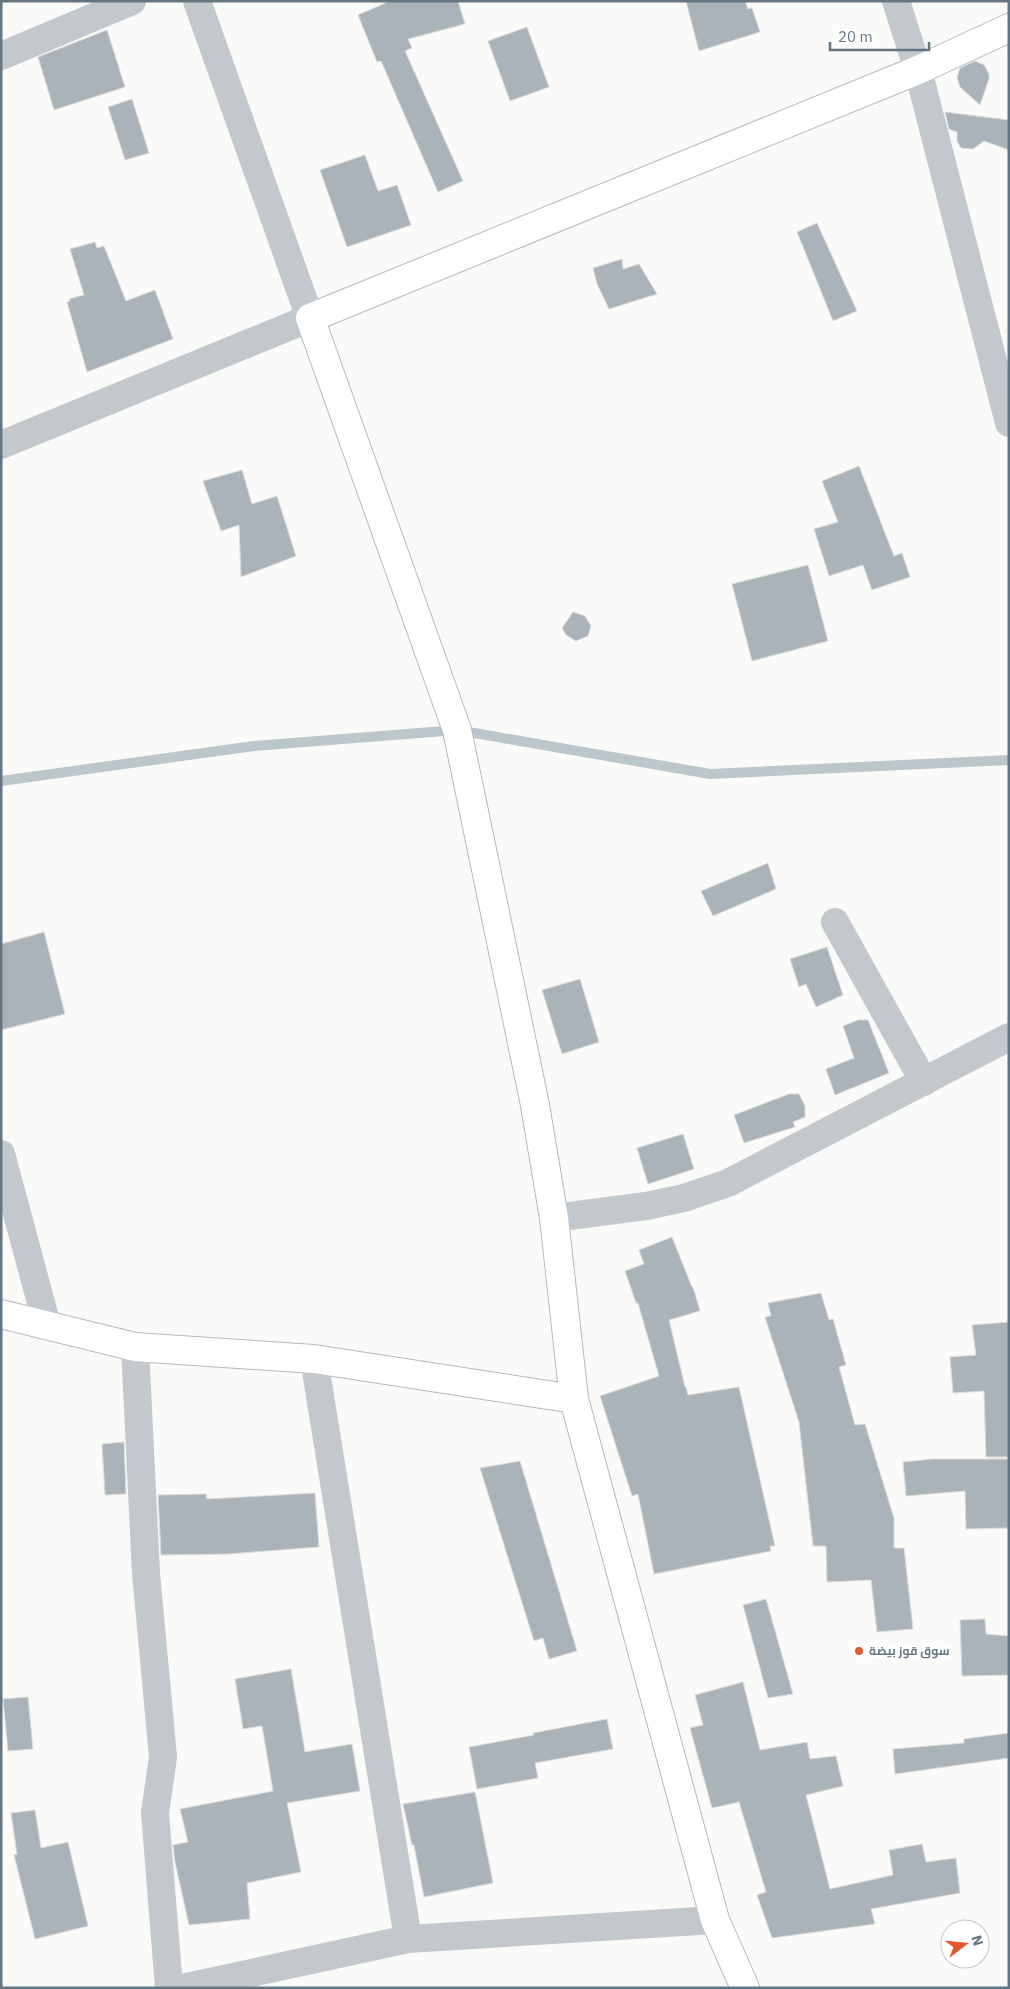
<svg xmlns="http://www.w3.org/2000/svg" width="1010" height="1989" viewBox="0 0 1010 1989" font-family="'IBM Plex Sans',Cairo,sans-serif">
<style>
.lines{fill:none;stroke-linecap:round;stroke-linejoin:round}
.stream{stroke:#bbc7cb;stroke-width:10}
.building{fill:#aab3b9;stroke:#dcdcda}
.major-casing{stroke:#b5babe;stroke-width:30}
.minor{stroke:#c3c8cc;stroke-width:28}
.major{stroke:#fff;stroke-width:28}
.poi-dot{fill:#e4572e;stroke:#fff;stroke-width:2}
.labels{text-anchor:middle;stroke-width:5;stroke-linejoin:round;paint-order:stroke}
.poi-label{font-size:12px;font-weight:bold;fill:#657683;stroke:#fff;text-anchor:start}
</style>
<rect width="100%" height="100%" fill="#fafaf8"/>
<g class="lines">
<path class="stream" d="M 1,781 L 254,746 L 457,730 L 710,774 L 1009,760"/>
</g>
<path class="building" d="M 390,1 L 458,1 L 465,24 L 408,39 L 412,48 L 405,51 L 463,181 L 438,192 L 381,61 L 377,62 L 358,15 Z
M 686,1 L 745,1 L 748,9 L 752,8 L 760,32 L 699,51 Z
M 527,27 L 549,87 L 510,101 L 488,41 Z
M 107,30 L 125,87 L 54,110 L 38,57 Z
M 975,61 L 984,65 L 989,74 L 989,79 L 980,105 L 960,87 L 957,77 L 960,68 Z
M 132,99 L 149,153 L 125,160 L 108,107 Z
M 945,112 L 1009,120 L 1009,150 L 984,141 L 973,149 L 961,148 L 957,141 L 957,132 L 949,129 Z
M 365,155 L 378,191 L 397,185 L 411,225 L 347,247 L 320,170 Z
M 817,223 L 857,311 L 833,321 L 797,232 Z
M 95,242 L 97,248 L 104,246 L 126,301 L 155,290 L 173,339 L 87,372 L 67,302 L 70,301 L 69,299 L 84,295 L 70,249 Z
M 622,259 L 623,269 L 639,264 L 657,294 L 609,309 L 597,284 L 593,268 Z
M 859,466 L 894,556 L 902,553 L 910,577 L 872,590 L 863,565 L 829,576 L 814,529 L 838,522 L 822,481 Z
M 242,470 L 252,504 L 277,496 L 296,556 L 241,577 L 239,525 L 221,531 L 203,481 Z
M 808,565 L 828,641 L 752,661 L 732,584 Z
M 573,612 L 585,616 L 591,626 L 588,636 L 576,641 L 566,635 L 562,628 Z
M 768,863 L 776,889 L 713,916 L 701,891 Z
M 44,932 L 65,1014 L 1,1030 L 1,944 Z
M 827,947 L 843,995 L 816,1007 L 806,984 L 799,987 L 790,959 Z
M 580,979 L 599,1042 L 562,1054 L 542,990 Z
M 858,1020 L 868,1020 L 889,1073 L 835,1095 L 826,1069 L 854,1058 L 843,1026 Z
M 789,1094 L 799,1094 L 805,1106 L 805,1117 L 793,1122 L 795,1127 L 744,1143 L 734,1115 Z
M 683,1134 L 694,1169 L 648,1184 L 637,1148 Z
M 672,1237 L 692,1287 L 693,1287 L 700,1311 L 669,1320 L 685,1387 L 686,1387 L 688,1395 L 739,1387 L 775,1546 L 770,1546 L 771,1551 L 654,1574 L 638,1494 L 632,1496 L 600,1396 L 659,1376 L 638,1303 L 636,1303 L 625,1271 L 644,1264 L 639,1250 Z
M 821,1293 L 829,1320 L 833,1319 L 846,1365 L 839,1367 L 855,1425 L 865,1424 L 894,1518 L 894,1548 L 904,1548 L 913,1629 L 877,1632 L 871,1580 L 827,1582 L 826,1546 L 813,1546 L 799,1422 L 765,1317 L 771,1316 L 768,1303 Z
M 1009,1322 L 1009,1457 L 986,1457 L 984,1391 L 953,1393 L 950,1357 L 976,1355 L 972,1325 Z
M 124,1442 L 126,1494 L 105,1495 L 102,1444 Z
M 932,1459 L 1009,1459 L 1009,1528 L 966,1529 L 965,1491 L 906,1496 L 903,1462 Z
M 520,1461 L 577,1651 L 549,1659 L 543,1638 L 534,1641 L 480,1468 Z
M 315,1493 L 319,1547 L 228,1554 L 161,1555 L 158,1495 L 206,1494 L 207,1499 Z
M 766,1599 L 793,1694 L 768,1698 L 743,1605 Z
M 985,1619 L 986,1634 L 1009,1636 L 1009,1675 L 962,1676 L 960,1620 Z
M 291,1669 L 305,1752 L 352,1744 L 360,1791 L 287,1803 L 301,1872 L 247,1883 L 250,1919 L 189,1925 L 175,1862 L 173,1845 L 188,1842 L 180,1809 L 273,1791 L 262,1726 L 243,1729 L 235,1679 Z
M 743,1682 L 760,1750 L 807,1742 L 810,1759 L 836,1756 L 843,1786 L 806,1795 L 830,1889 L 893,1875 L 889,1850 L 922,1844 L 926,1862 L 956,1858 L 960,1893 L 871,1909 L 875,1924 L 772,1938 L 757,1895 L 766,1892 L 739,1802 L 712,1808 L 690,1728 L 703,1725 L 695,1695 Z
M 28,1697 L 33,1749 L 8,1751 L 3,1699 Z
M 607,1719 L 613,1749 L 535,1763 L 538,1778 L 477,1789 L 469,1747 L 534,1735 L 533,1733 Z
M 1009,1733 L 1009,1758 L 895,1774 L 893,1749 L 964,1743 L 964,1739 Z
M 475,1792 L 493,1883 L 424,1897 L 414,1845 L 412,1845 L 403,1804 Z
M 35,1810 L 41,1848 L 68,1842 L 88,1926 L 35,1939 L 14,1855 L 17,1854 L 11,1813 Z"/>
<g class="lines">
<g class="major-casing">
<path id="major" d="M 1,1314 L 135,1347 L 314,1359 L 574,1399
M 745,1988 L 715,1920 L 574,1399 L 554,1218 L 535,1105 L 457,730 L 310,318 L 918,70 L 1009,28"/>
</g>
<path class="minor" d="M 896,1 L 918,70 L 1009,423
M 1,56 L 132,1
M 1,445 L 310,318 L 197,1
M 835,922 L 924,1082
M 1,1154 L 47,1325
M 554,1218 L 646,1206 L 684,1198 L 728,1183 L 1009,1037
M 135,1347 L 146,1573 L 163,1757 L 155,1813 L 169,1988
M 314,1359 L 408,1939
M 182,1988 L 408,1939 L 715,1920"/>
<use href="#major" class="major"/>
</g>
<circle class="poi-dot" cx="859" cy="1651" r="5"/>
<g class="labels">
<g class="poi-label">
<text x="869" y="1655">سوق قوز بيضة</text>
</g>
</g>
<rect width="1010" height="1989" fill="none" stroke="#657683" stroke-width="5"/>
<g transform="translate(965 1944) rotate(74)"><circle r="24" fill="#ffffff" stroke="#c1c8cd"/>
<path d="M0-4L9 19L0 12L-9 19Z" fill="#e4572e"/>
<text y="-8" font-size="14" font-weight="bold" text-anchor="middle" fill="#657683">N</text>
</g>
<path d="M830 42v8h99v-8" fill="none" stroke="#657683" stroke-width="2.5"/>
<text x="838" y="42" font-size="15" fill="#657683" stroke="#ffffff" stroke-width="4" paint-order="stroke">20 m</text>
</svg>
